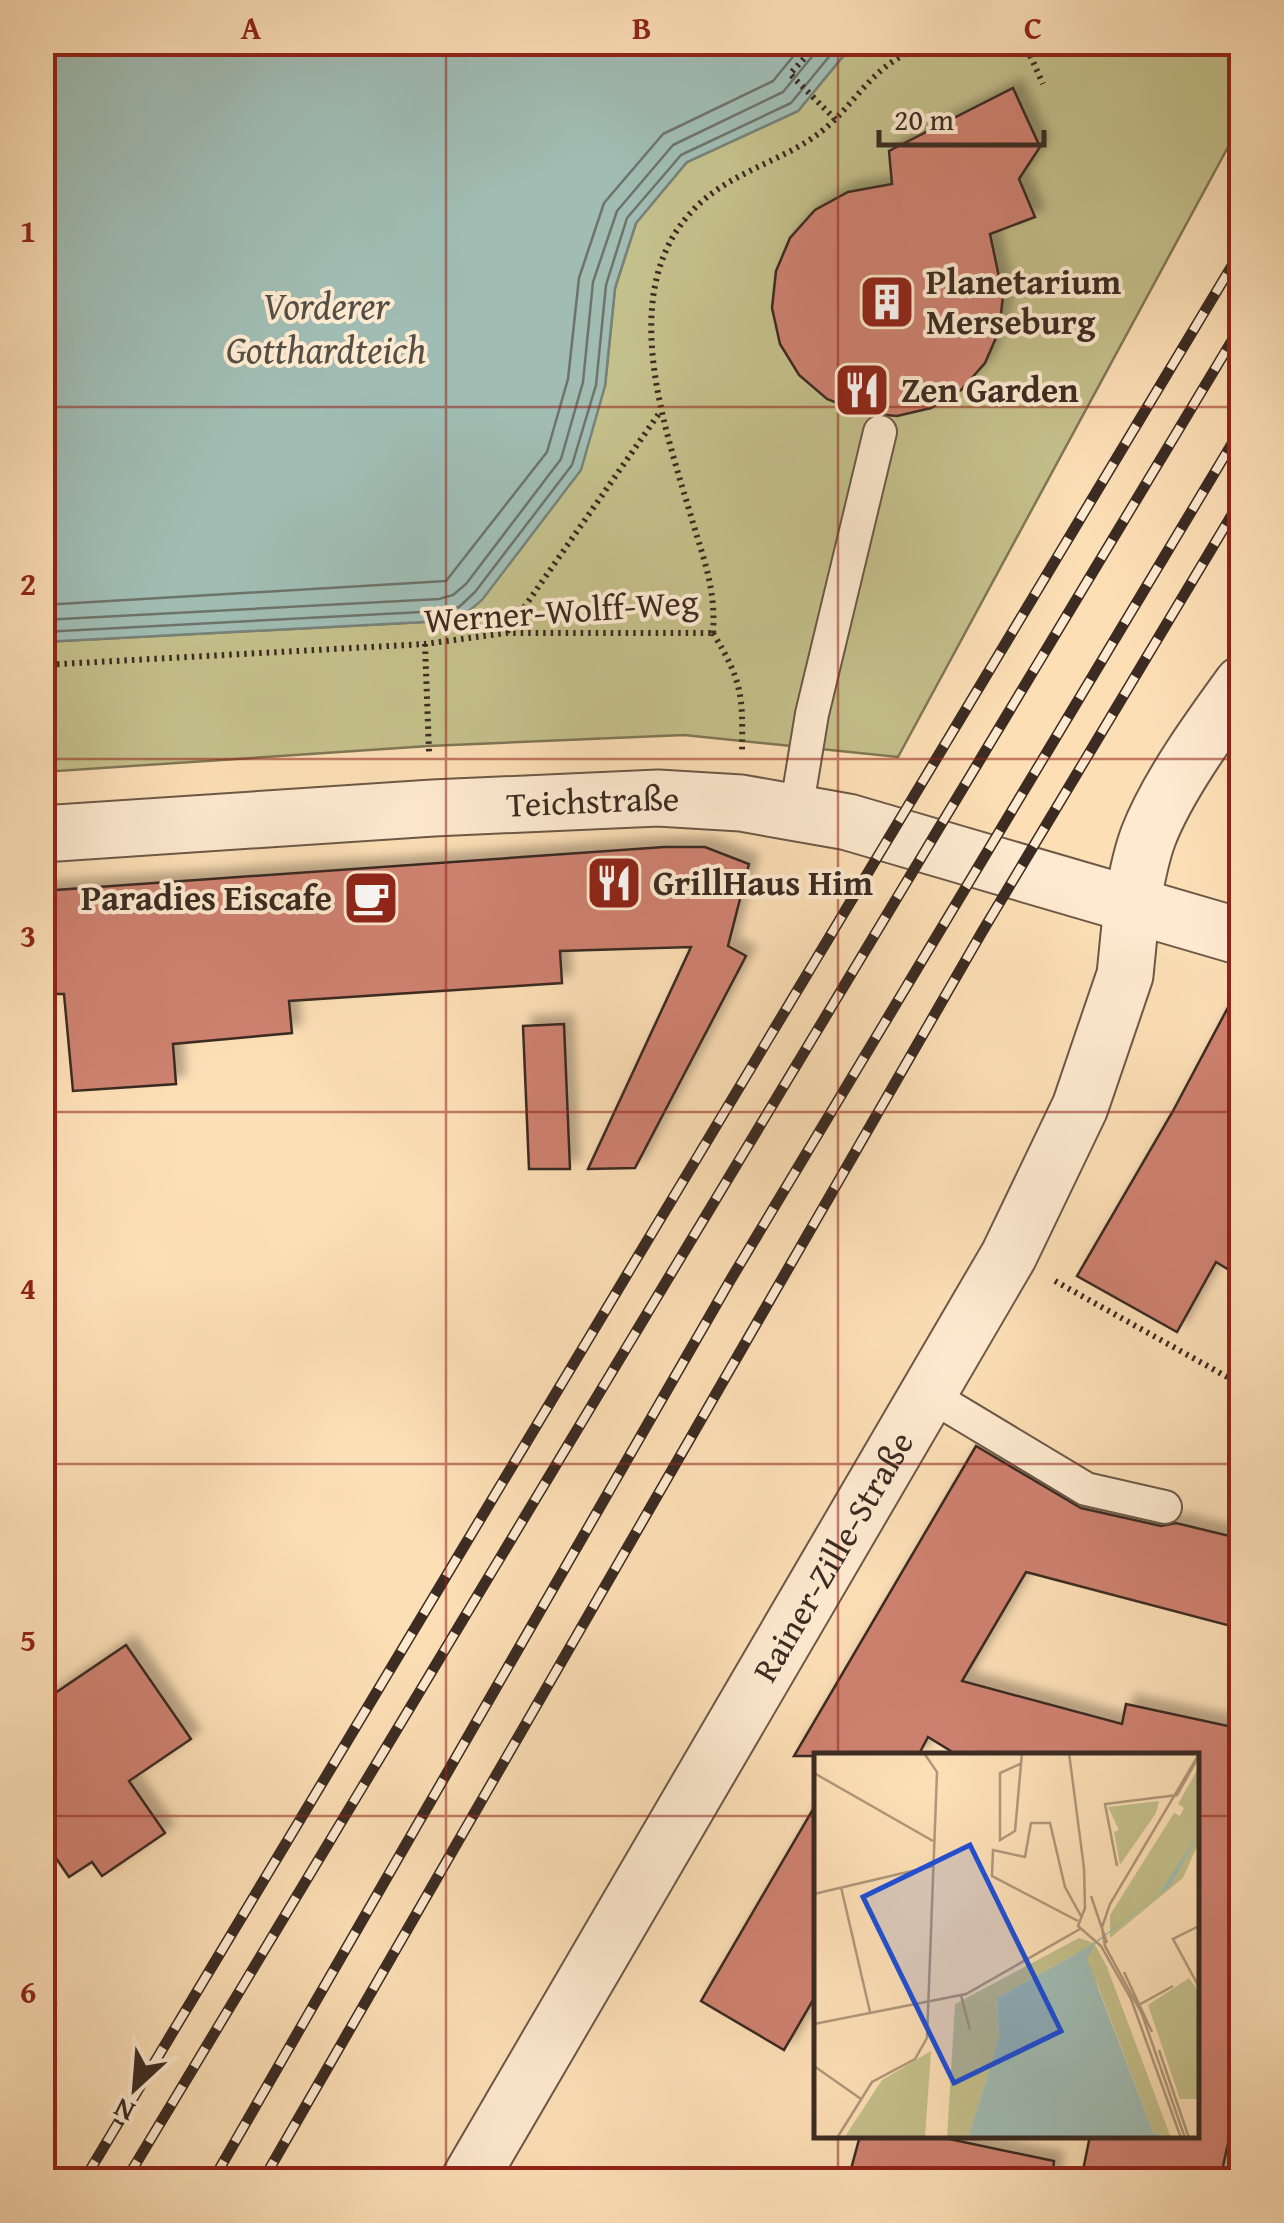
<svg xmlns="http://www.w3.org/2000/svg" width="1284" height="2223" font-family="'Gentium Book Plus',serif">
	<defs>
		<filter id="shadow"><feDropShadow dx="9" dy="-9" stdDeviation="5" flood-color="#0004"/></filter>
	</defs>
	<rect width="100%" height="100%" fill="#fddfb6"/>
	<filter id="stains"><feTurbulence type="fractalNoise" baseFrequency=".002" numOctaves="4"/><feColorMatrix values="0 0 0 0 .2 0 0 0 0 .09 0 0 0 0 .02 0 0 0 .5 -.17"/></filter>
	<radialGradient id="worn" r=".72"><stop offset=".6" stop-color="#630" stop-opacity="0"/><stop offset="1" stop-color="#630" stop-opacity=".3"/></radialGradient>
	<!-- green -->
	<path fill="#c4c08b" stroke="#807656" stroke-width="2.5" d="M854,43H1241V123L898,757L684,735L429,746L43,772V642L443,621L605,386L615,288L636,223L687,162L798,111Z"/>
	<!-- water -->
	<path fill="#a0bcb3" stroke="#788279" stroke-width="2.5" d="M43,42H854V43L798,111L687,162L636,223L615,288L605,386L581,470L482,600L463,616L443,621L43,642Z"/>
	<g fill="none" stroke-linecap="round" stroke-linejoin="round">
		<!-- shore -->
		<path stroke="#6e746a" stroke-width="2.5" d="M42,605L446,581L547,452L568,379L579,278L604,203L663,134L773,81L805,42
			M42,620L439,599L453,595L466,584L561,459L583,382L593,282L617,211L673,145L783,92L824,42
			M42,632L441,611L459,607L475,592L572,465L596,385L606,285L627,218L681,155L791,103L841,42"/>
	</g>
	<!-- building -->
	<path fill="#ce816f" stroke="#3b2b22" stroke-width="2.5" filter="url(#shadow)" d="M1013,88L1040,147L1019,179L1035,217L990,234L1003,296L999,331L985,363L961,390L931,408L897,416L862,413L827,399L799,375L780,344L772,308L776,271L790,238L815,210L848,192L892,184L889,151Z
		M664,847H705L749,864L728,946L746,956L635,1168L588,1169L691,947L560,951L562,983L289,1001L292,1033L173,1044L176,1084L73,1091L64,994H42V891Z
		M1242,981V1278L1216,1262L1177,1332L1077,1276L1173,1111Z
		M564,1024L570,1169H529L523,1026Z
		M976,1446L1081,1508L1161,1526L1176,1523L1242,1539V1629L1026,1572L962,1681L1122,1724L1126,1704L1242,1729V2079L1220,2180H1081L1090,2136H1196V1756H959L928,1737L918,1756H794Z
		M126,1645L191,1739L129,1781L165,1833L102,1876L92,1862L69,1877L42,1838V1702Z
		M816,1804V1995L784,2050L701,2001Z
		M860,2136H935L1054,2161L1052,2180H848Z"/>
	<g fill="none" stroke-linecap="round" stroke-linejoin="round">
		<!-- service casing -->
		<g stroke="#6c5847" stroke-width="36">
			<path id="service" d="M796,811L812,714L880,432
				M928,1394L1086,1489L1165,1507"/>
		</g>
		<!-- minor casing -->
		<g stroke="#6c5847" stroke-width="59">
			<g id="minor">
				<path id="s1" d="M469,2180L1009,1255L1080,1107L1125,975L1132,905"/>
			</g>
		</g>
		<!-- tertiary casing -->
		<g stroke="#6c5847" stroke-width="59">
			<g id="tertiary">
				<path id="s2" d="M42,834L433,808L658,798L741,803L848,822L1242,937"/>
				<path d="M1132,905C1136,882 1140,859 1148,837C1167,787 1210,728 1242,684"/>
			</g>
		</g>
		<!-- path -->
		<path stroke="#3b2b22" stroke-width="6" stroke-dasharray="2.5 5" stroke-linecap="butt" d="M819,42L790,74L837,121
			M1024,42L1043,84
			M507,632L660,412
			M713,633C742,681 743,695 742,750
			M713,633C716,591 705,563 693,523C665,427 613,288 697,206C729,175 771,164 808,141C844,118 854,93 884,68C897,57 914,49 930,42
			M425,644L429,752
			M42,665L425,644L506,633H713
			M1055,1281L1229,1378
			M42,1996L57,2008"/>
		<!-- service -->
		<use href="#service" stroke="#feead0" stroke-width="32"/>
		<!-- minor -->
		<use href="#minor" stroke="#feead0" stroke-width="55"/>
		<!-- tertiary -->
		<use href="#tertiary" stroke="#feead0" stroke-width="55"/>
		<!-- rail casing -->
		<g stroke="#3b2b22" stroke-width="11">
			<path id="rail" d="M84,2180L1242,249
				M126,2180L1242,324
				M213,2180L731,1279L1242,427
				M263,2180L982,932L1242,498"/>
		</g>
		<!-- rail -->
		<use href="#rail" stroke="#feead0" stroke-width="8" stroke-dasharray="22" stroke-linecap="butt"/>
	</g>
	<!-- grid -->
	<path fill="none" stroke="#8f2418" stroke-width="2.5" stroke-opacity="0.55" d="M446,42V2180M838,42V1756M42,407H1242M42,759H1242M42,1112H1242M42,1464H1242M42,1816H816M1196,1816H1242M838,2136V2180"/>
	<!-- icons -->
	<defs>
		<g id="building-square" transform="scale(2.875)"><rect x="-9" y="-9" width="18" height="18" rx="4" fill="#8f2418" stroke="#feead0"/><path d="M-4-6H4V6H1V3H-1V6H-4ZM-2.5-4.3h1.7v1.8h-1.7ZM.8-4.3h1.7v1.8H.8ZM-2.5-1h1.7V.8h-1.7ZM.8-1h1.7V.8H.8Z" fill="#fff"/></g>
		<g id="restaurant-square" transform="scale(2.875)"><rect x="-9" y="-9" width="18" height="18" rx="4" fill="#8f2418" stroke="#feead0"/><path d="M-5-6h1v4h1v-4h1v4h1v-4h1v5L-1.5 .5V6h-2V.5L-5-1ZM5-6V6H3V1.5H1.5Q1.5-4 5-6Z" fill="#fff"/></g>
		<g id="cafe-square" transform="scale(2.875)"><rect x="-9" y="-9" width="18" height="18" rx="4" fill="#8f2418" stroke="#feead0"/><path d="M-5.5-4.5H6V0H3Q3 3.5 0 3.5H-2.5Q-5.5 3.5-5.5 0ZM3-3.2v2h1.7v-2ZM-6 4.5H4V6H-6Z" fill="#fff"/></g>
	</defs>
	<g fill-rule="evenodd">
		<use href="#building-square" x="887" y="302"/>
		<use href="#restaurant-square" x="862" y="390"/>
		<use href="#restaurant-square" x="614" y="883"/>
		<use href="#cafe-square" x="371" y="898"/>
	</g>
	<g text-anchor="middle" stroke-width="8" stroke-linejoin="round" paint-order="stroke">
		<!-- poi labels -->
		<g font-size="35" font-weight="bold" fill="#3b2b22" stroke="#feead0" text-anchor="start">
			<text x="926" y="294">Planetarium<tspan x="926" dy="40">Merseburg</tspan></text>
			<text x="901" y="402">Zen Garden</text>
			<text x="653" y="895">GrillHaus Him</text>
			<text x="332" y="910" text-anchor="end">Paradies Eiscafe</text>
		</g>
		<!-- street labels -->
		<g font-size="35" fill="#3b2b22" stroke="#feead0">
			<text transform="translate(561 611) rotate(-4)" y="12">Werner-Wolff-Weg</text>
			<text dy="12" stroke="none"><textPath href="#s2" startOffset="552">Teichstraße</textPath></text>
			<text dy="12" stroke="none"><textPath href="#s1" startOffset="722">Rainer-Zille-Straße</textPath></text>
		</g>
		<!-- water labels -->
		<g font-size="38" font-style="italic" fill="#544f46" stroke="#feead0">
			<text x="326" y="319">Vorderer<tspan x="326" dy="44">Gotthardteich</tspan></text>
		</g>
	</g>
	<!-- overview -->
	<g transform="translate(814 1753)">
		<rect width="385" height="385" fill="#fddfb6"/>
		<path d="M385,14V89L369,125L296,185V162L360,60L366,63L370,55L364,51ZM345,48L342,60L306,112L300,79L305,77L294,54ZM265,185L280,190L293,214L357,385L339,379L284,233L263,200L183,245L185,285L154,385H133L141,251ZM375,225L385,239V346H366L334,252ZM117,298L111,385H30L68,327Z" fill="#c4c08b"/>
		<path d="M385,80L356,133L281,191L273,206L339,379L355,385H154L185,285L183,245L274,194L344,142Z" fill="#a0bcb3"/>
		<path fill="none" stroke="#af977b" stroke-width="2.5" d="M255,0L270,115L271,155L264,173L287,193L317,246L367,385M206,11L186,20V87L201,78L208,0M0,20L119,88M303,113L291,51L363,42L385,3M27,134L56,259M0,141L119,113M277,143L293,190M264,168L178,123L179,97L211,104L217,70H236L251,134L267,163M385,173L359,186L385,234M310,219L338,279M147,242L156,277M323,253L359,233M0,271L152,241L266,176M345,297L375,385M0,313L47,346M23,385L58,329L101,306L113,285L123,19L110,0M371,385L328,261L291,193L288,174L296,151L385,1"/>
		<path fill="#1d4ed8" fill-opacity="0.15" stroke="#1d4ed8" stroke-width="5" d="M156,92L247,278L140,330L49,144Z"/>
		<rect width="385" height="385" fill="none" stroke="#3b2b22" stroke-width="5"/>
	</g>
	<!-- margin -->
	<rect width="1284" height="2223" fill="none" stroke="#fddfb6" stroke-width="110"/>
	<!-- north arrow -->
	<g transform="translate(135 2088) rotate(206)" stroke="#feead0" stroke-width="8" paint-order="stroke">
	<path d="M0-8L18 38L0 25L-18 38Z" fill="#3b2b22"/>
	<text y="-15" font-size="28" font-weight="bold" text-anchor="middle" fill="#3b2b22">N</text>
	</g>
	<!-- scale -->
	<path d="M879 130v15h165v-15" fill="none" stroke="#3b2b22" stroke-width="5"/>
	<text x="894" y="130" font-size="30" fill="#3b2b22" stroke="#feead0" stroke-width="8" paint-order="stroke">20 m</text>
	<rect x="55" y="55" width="1174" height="2113" fill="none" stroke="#8f2418" stroke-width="4"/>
	<g font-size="32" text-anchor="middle" font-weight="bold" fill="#8f2418">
		<text x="251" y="39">A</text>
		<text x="642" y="39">B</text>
		<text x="1033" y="39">C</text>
		<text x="28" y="242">1</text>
		<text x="28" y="595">2</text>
		<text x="28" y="947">3</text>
		<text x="28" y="1299">4</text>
		<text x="28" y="1651">5</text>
		<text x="28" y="2003">6</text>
	</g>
	<rect width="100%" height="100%" filter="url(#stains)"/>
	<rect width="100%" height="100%" fill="url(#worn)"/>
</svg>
